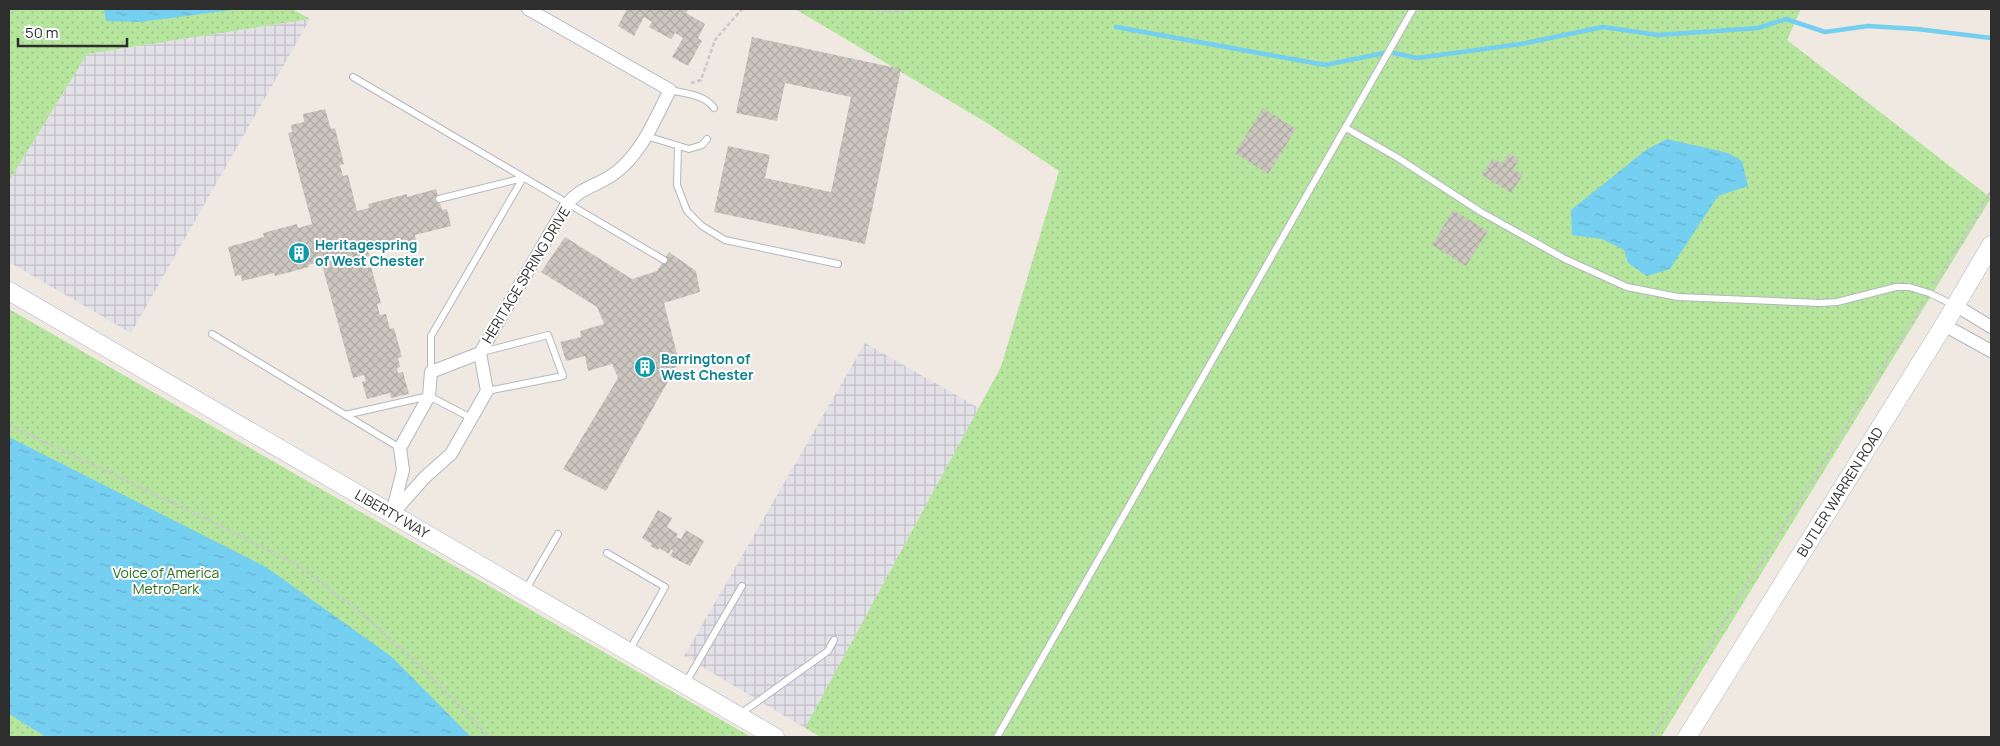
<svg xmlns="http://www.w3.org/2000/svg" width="2000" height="746" font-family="Manrope,sans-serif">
	<defs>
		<pattern id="industrial-grid" width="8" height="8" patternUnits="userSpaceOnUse" patternTransform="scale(1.25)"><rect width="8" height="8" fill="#e3e1e8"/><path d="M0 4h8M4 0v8" fill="none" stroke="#c3c1c7"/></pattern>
		<pattern id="grass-dots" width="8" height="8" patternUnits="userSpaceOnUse" patternTransform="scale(1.25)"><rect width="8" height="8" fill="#b6e59e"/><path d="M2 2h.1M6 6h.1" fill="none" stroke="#9dc588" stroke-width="1.8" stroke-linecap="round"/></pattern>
		<pattern id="water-ripples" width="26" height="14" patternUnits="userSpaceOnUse" patternTransform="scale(1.25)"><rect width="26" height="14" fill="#75cff0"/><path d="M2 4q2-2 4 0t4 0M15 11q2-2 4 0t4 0" fill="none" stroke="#66b2ce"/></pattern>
		<pattern id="building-cross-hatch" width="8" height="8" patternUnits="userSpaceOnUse" patternTransform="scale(1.25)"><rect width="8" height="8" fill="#cbc7bf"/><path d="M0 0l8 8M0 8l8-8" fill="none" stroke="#afaba4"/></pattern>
	</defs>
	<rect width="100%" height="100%" fill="#efe9e1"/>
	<!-- industrial -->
	<path fill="url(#industrial-grid)" d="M310,19L131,333L9,262V181L87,54Z
		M865,343L979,408L805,728L684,656Z"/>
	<!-- grass -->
	<path fill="url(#grass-dots)" d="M9,9H292L310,19L87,54L9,181Z
		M795,9H1801L1787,40L1991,198L1661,737H821L805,728L1001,367L1059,171L987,123Z
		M9,309L751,737H9Z"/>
	<!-- water -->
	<path fill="url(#water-ripples)" d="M104,9H239L140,22L106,21Z
		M1667,139L1728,153L1742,161L1748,186L1718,196L1670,269L1647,276L1628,263L1624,250L1602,239L1572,235L1571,210L1646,150Z
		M9,437L266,567L392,657L471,737H46L9,714Z"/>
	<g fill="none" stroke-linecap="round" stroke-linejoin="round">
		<!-- stream -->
		<path stroke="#75cff0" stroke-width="4.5" d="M1116,27L1325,65L1389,52L1417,58L1521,44L1603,27L1658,35L1758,28L1786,19L1825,32L1868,26L1917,29L1991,38"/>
	</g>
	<!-- building -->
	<path fill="url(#building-cross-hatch)" d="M627,9H687L688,10L686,13L705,24L698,38L702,41L688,66L672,57L683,38L675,33L671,39L649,27L652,22L644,17L634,36L618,26Z
		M752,37L901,69L865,244L714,212L728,146L770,155L765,178L831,192L851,97L785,83L777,121L736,113Z
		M1263,108L1296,129L1268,174L1235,153Z
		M325,109L331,129L335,128L344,164L340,165L343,176L348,175L357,211L369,208L368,204L407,194V197L436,189L442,210L447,209L451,226L415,235L416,240L380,249L379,246L367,249L370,256L365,258L367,268L371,267L381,303L377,304L380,315L386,314L390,329L394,328L402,357L398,358L400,367L397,368L398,373L403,372L409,394L391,398L390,393L367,399L362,382L366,381L364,375L353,378L322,265L317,267L315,263L308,265L309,267L275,276L274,273L242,281L241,275L235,276L228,247L264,237L263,233L297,224L298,228L312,224L288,133L292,132L291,125L304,122L303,114Z
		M1509,153L1519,160L1513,169L1523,175L1511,193L1482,175L1493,158L1502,164Z
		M1453,210L1488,231L1466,266L1432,245Z
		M565,237L632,279L657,271L669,252L696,271L700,292L664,303L679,362L606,491L563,469L618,378L612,364L588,371L585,356L566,361L560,342L581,337L580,331L604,324L597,307L541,272Z
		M658,510L672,518L667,527L678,534L676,537L681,539L686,530L704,541L690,566L670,556L673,551L671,549L669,554L659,548L658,550L650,546L652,544L642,538Z"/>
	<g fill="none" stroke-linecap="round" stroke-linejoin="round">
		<!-- lane casing -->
		<g stroke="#b4b7c1" stroke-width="8">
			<path id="lane" d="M353,77L664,260
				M670,90C686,94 704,94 714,108
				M1346,128L1398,158L1481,212L1565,259L1627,287L1678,297L1820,303L1837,302L1896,287H1909L1929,293L1954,305
				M646,136L689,149L702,145L707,139
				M678,146L677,185L687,211L702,226L725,240L838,264
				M439,199L523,178
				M212,334L400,448
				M482,352L548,335L563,376L487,391
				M431,372V336L523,178
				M345,415L429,396L471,418
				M607,553L665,587L629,651
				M526,589L558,534
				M685,684L742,586
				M740,714L828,651L834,640
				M997,737L1413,9"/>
		</g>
		<!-- street casing -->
		<g stroke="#b4b7c1" stroke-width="14">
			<path id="street" d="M1955,305L1991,327
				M1944,325L1991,351
				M394,512L425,477L451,454L487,391L480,353
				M392,514L403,470L400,448L429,396L431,372L480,353L567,204C582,186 598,186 615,173C642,153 655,119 670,90L528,9"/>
		</g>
		<!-- secondary casing -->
		<g stroke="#b4b7c1" stroke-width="19">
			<path id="secondary" d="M9,291L775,737
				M1687,737L1944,325L1991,245"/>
		</g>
		<!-- path -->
		<path stroke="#c9c9c9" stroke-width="2.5" stroke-dasharray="4 2.5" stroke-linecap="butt" d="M876,9C887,13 895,13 906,9
			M691,83L701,80L715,40L742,9
			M1934,285L1991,191
			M9,425L217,524L298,565L367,618L413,659L490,737
			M1652,737L1924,301"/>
		<!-- lane -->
		<use href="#lane" stroke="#fff" stroke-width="6"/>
		<!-- street -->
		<use href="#street" stroke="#fff" stroke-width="12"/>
		<!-- secondary -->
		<use href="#secondary" stroke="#fff" stroke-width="18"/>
	</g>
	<!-- icons -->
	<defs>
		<g id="building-disc" transform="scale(1.125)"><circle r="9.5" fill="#0f9aa8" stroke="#fff"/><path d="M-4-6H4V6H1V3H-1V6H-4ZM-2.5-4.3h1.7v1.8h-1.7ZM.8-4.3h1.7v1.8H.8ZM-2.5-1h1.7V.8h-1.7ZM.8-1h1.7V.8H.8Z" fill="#fff"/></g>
	</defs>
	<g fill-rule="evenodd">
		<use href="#building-disc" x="299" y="253"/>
		<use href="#building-disc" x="645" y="367"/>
	</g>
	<g text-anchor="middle" stroke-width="4" stroke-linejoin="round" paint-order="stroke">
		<!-- culture labels -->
		<g font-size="14" font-weight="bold" fill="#0d838f" stroke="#fff" text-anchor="start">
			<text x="315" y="250">Heritagespring<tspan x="315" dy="16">of West Chester</tspan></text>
			<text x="661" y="364">Barrington of<tspan x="661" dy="16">West Chester</tspan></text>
		</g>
		<!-- street labels -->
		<g font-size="14" fill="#2e2e2e" stroke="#fff">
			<text transform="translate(526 275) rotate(-59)" y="5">HERITAGE SPRING DRIVE</text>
			<text transform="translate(1840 492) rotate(-58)" y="5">BUTLER WARREN ROAD</text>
			<text transform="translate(392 514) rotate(30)" y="5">LIBERTY WAY</text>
		</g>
		<!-- park labels -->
		<g font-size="14" fill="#2c6e1b" stroke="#fff">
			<text x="166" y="578">Voice of America<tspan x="166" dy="16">MetroPark</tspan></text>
		</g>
	</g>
	<!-- border -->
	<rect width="2000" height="746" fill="none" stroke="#2e2e2e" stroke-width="20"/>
	<!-- scale -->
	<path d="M18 38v8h109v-8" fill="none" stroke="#2e2e2e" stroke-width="2.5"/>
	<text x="25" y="38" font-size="15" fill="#2e2e2e" stroke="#ffffff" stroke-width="4" paint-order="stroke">50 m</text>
</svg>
